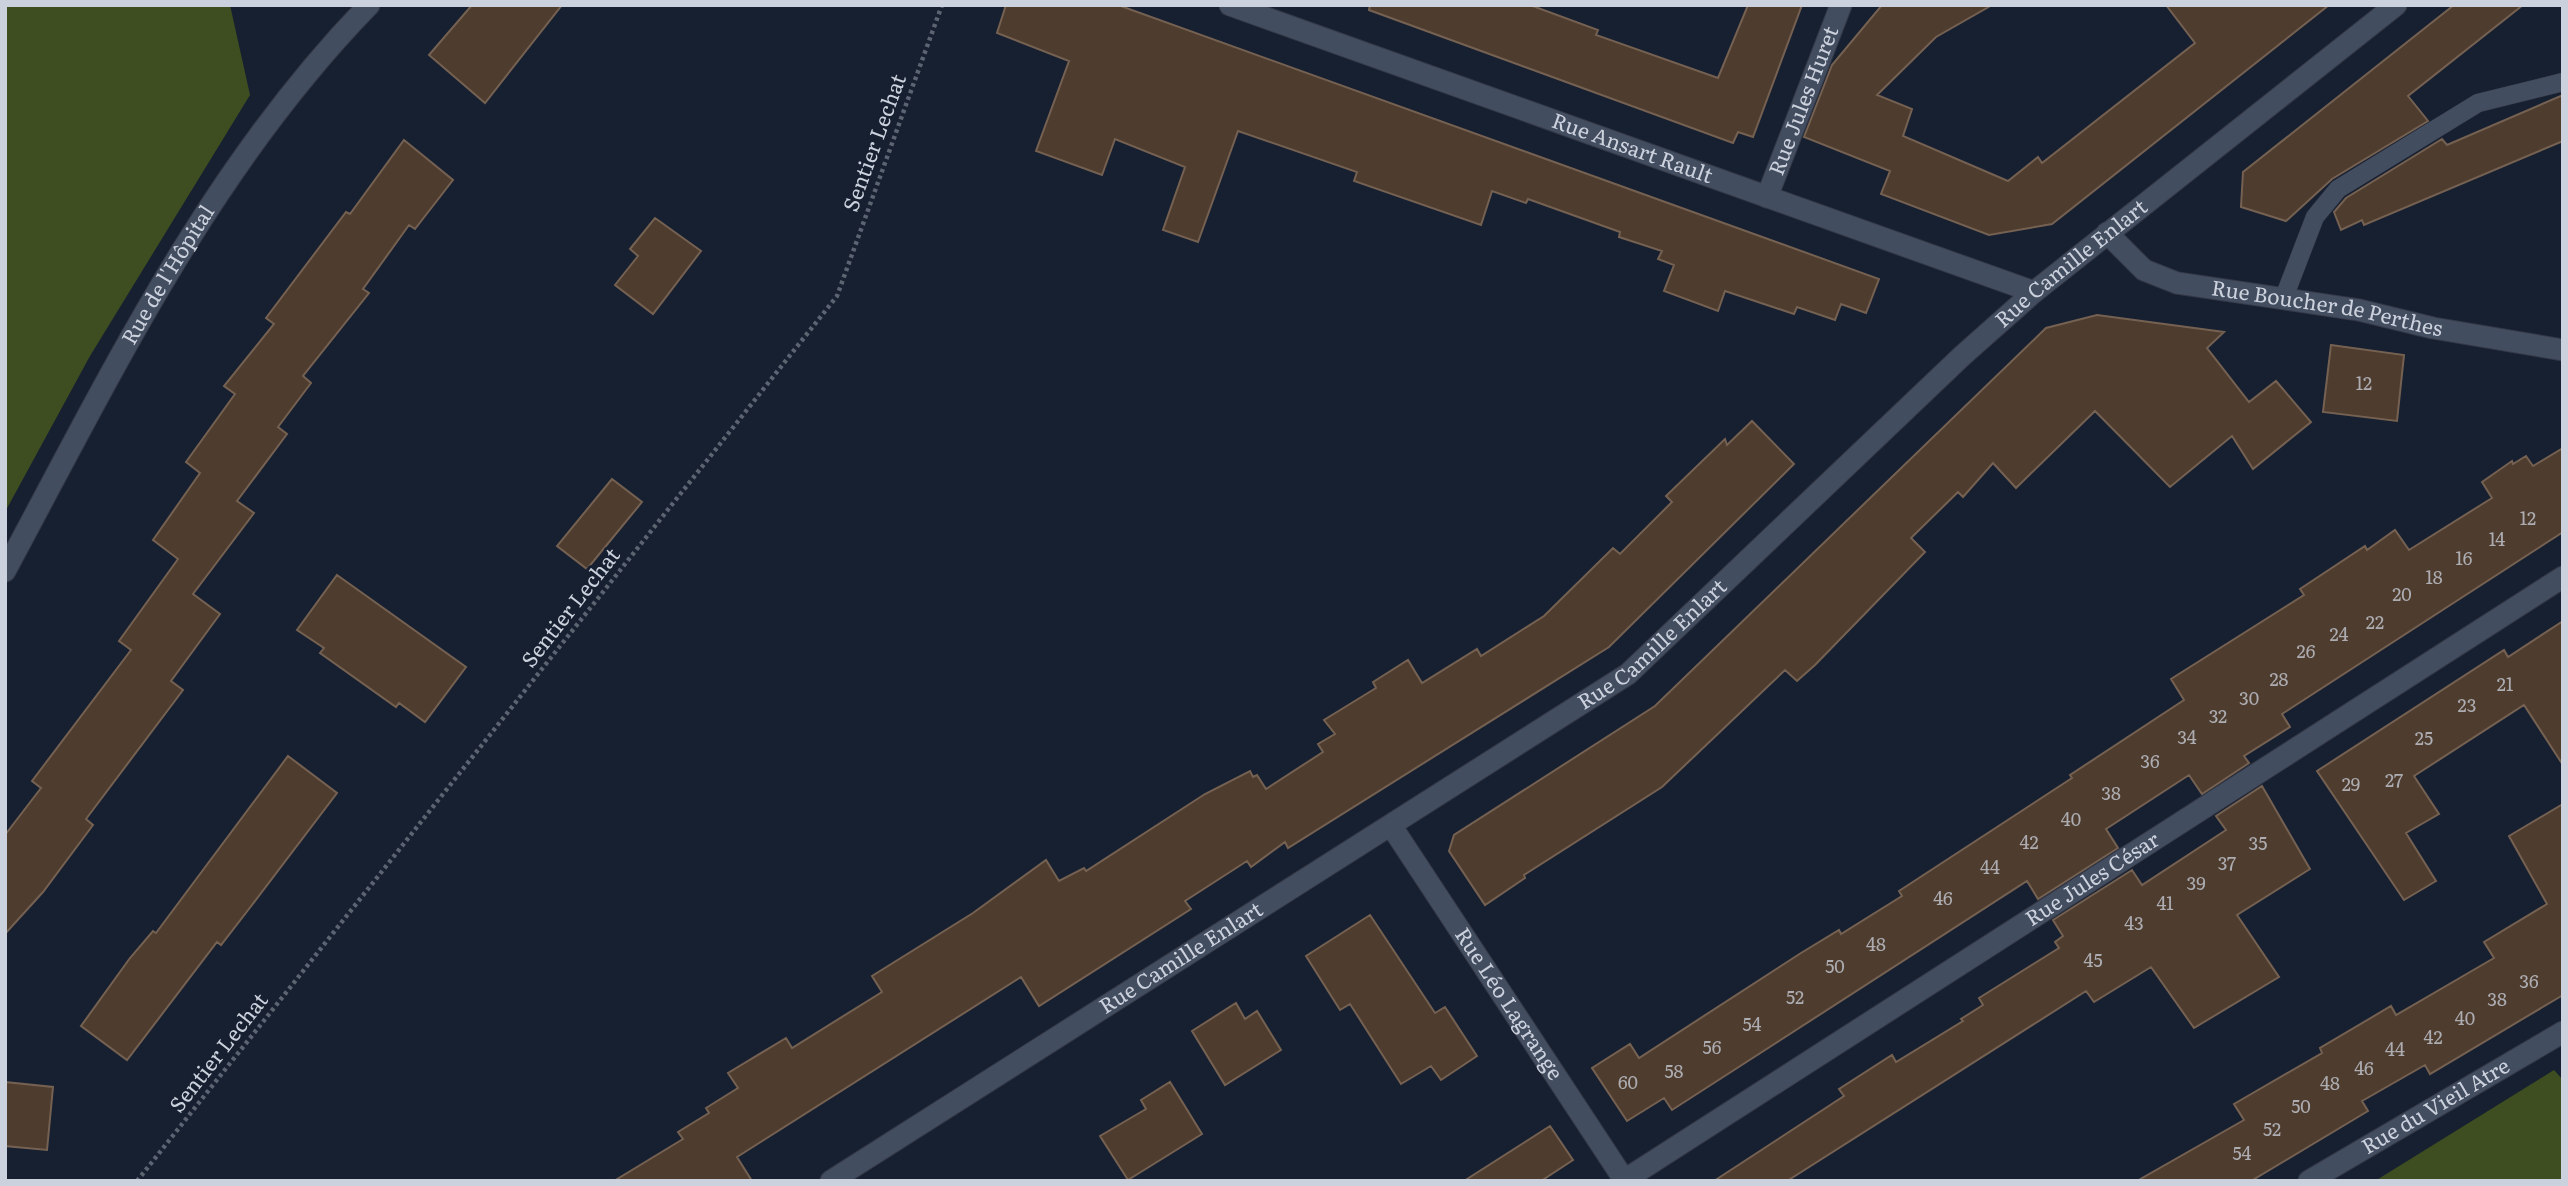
<svg xmlns="http://www.w3.org/2000/svg" width="2568" height="1186" font-family="Literata,serif">
	<rect width="100%" height="100%" fill="#172030"/>
	<!-- green -->
	<path fill="#3e4e20" d="M5,5H230L250,95L90,356L5,512Z
		M2554,1070L2563,1080V1181H2375Z"/>
	<!-- building -->
	<path fill="#4e3c2e" stroke="#756152" stroke-width="2" d="M472,5H562L485,103L429,55Z
		M1006,5H1118L1879,279L1866,313L1841,304L1835,320L1797,307L1794,314L1725,291L1718,311L1664,291L1674,265L1658,259L1662,251L1619,237L1620,232L1528,199L1526,203L1492,191L1481,225L1354,181L1357,172L1238,131L1198,242L1163,230L1185,167L1115,139L1102,175L1036,151L1069,61L997,33Z
		M1370,5H1530L1598,30L1596,35L1718,78L1748,5H1802L1753,137L1738,132L1733,143L1369,10Z
		M1882,5H1992L1936,37L1877,95L1912,109L1903,136L2008,181L2038,157L2042,163L2195,43L2166,5H2329L2052,224L1989,235L1881,194L1890,171L1804,137L1832,65Z
		M2454,5H2523L2408,96L2428,121L2332,179L2286,221L2241,207L2243,172Z
		M2563,95V141L2364,225L2362,220L2341,230L2334,212L2346,198L2442,139L2447,145Z
		M404,140L453,180L415,229L409,225L363,289L369,293L303,376L311,383L278,427L287,434L237,501L254,513L193,594L220,614L171,681L183,690L86,819L93,825L43,892L5,934V835L41,788L32,781L131,650L119,641L178,559L153,540L200,473L186,462L235,394L224,386L274,324L266,318L346,212L350,214Z
		M655,218L701,251L653,314L615,285L638,256L630,249Z
		M2097,315L2224,332L2207,348L2249,402L2276,381L2311,422L2253,469L2232,436L2170,487L2095,411L2016,488L1993,463L1963,497L1958,492L1911,538L1925,552L1815,665L1797,681L1785,670L1662,787L1524,875L1525,878L1485,905L1449,851L1454,835L1655,706L2046,328Z
		M2331,345L2404,355L2397,421L2323,412Z
		M1752,421L1794,464L1609,647L1288,848L1285,842L1251,867L1247,861L1185,901L1191,909L1039,1006L1021,977L737,1157L752,1181H614L683,1139L678,1132L709,1113L706,1108L738,1088L728,1073L786,1038L792,1048L882,992L872,976L973,913L1046,860L1059,881L1084,868L1086,871L1205,794L1250,771L1253,777L1257,775L1266,789L1323,752L1318,744L1335,734L1324,720L1376,688L1373,682L1408,660L1422,683L1477,649L1481,656L1544,616L1613,548L1620,554L1672,502L1666,496L1725,439L1727,445Z
		M2563,448V532L2282,714L2290,727L2244,756L2249,763L2202,794L2189,775L2106,829L2118,848L2038,899L2027,881L1672,1110L1664,1098L1627,1121L1592,1068L1630,1044L1639,1058L1801,953L1839,930L1841,934L1902,896L1899,891L2072,778L2070,775L2184,700L2171,679L2304,595L2300,589L2365,546L2367,550L2395,530L2409,550L2492,498L2482,482L2512,461L2513,464L2526,456L2533,466Z
		M612,479L642,502L587,569L557,546Z
		M337,575L466,667L425,722L399,703L396,707L320,653L324,648L297,630Z
		M2563,621V765L2524,705L2414,776L2439,814L2406,833L2436,881L2404,900L2317,771L2504,650L2508,657Z
		M288,756L337,793L252,905L221,945L217,942L127,1060L81,1026L130,958L153,931L156,933Z
		M2262,786L2310,869L2237,915L2279,977L2194,1028L2151,967L2094,1002L2086,991L1787,1181H1714L1844,1096L1839,1089L1892,1055L1896,1062L1963,1021L1961,1019L1983,1005L1979,998L2059,948L2055,942L2063,936L2053,920L2132,870L2142,885L2226,830L2216,816Z
		M2563,804V995L2430,1074L2425,1065L2362,1101L2368,1111L2251,1181H2137L2244,1120L2234,1104L2322,1053L2320,1048L2391,1006L2396,1015L2494,958L2484,942L2547,904L2509,836Z
		M1370,915L1435,1013L1445,1007L1477,1056L1441,1080L1431,1066L1401,1084L1350,1004L1340,1010L1306,956Z
		M1236,1003L1245,1019L1257,1011L1281,1050L1225,1085L1192,1031Z
		M5,1082L53,1087L47,1150L5,1146Z
		M1170,1082L1202,1134L1128,1180L1100,1136L1146,1109L1141,1100Z
		M1550,1126L1573,1160L1541,1181H1464Z"/>
	<g fill="none" stroke-linecap="round" stroke-linejoin="round">
		<!-- service casing -->
		<g stroke="#343947" stroke-width="19">
			<path id="service" d="M2283,300L2315,217L2338,189L2478,103L2563,82"/>
		</g>
		<!-- minor casing -->
		<g stroke="#343947" stroke-width="23">
			<g id="minor">
				<path id="s1" d="M1230,5L2034,292"/>
				<path id="s2" d="M1767,197L1841,5"/>
				<path id="s3" d="M2107,233L2144,270L2177,283L2359,310L2433,328L2563,350"/>
				<path id="s4" d="M1392,827L1625,1181"/>
				<path id="s5" d="M831,1181L1628,674L1962,356L2034,292L2396,5"/>
				<path id="s6" d="M1623,1181L2563,577"/>
				<path id="s7" d="M2309,1181L2563,1032"/>
			</g>
		</g>
		<!-- tertiary casing -->
		<g stroke="#343947" stroke-width="23">
			<g id="tertiary">
				<path id="s8" d="M5,571C112,372 210,168 369,5"/>
			</g>
		</g>
		<!-- path -->
		<path stroke="#5c6472" stroke-width="4.5" stroke-dasharray="3.5 3.5" stroke-linecap="butt" d="M137,1181L837,296L942,5"/>
		<!-- service -->
		<use href="#service" stroke="#434d60" stroke-width="18"/>
		<!-- minor -->
		<use href="#minor" stroke="#434d60" stroke-width="21"/>
		<!-- tertiary -->
		<use href="#tertiary" stroke="#434d60" stroke-width="21"/>
	</g>
	<g text-anchor="middle" stroke-width="6" stroke-linejoin="round" paint-order="stroke">
		<!-- number labels -->
		<g font-size="18" fill="#acacb1">
			<text x="2364" y="390">12</text>
			<text x="2528" y="525">12</text>
			<text x="2497" y="546">14</text>
			<text x="2464" y="565">16</text>
			<text x="2434" y="584">18</text>
			<text x="2402" y="601">20</text>
			<text x="2375" y="629">22</text>
			<text x="2339" y="641">24</text>
			<text x="2306" y="658">26</text>
			<text x="2279" y="686">28</text>
			<text x="2505" y="691">21</text>
			<text x="2249" y="705">30</text>
			<text x="2467" y="712">23</text>
			<text x="2218" y="723">32</text>
			<text x="2187" y="744">34</text>
			<text x="2424" y="745">25</text>
			<text x="2150" y="768">36</text>
			<text x="2394" y="787">27</text>
			<text x="2351" y="791">29</text>
			<text x="2111" y="800">38</text>
			<text x="2071" y="826">40</text>
			<text x="2029" y="849">42</text>
			<text x="2258" y="850">35</text>
			<text x="2227" y="870">37</text>
			<text x="1990" y="874">44</text>
			<text x="2196" y="890">39</text>
			<text x="1943" y="905">46</text>
			<text x="2165" y="910">41</text>
			<text x="2134" y="930">43</text>
			<text x="1876" y="951">48</text>
			<text x="2093" y="967">45</text>
			<text x="1835" y="973">50</text>
			<text x="2529" y="988">36</text>
			<text x="1795" y="1004">52</text>
			<text x="2497" y="1006">38</text>
			<text x="2465" y="1025">40</text>
			<text x="1752" y="1031">54</text>
			<text x="2433" y="1044">42</text>
			<text x="1712" y="1054">56</text>
			<text x="2395" y="1056">44</text>
			<text x="2364" y="1075">46</text>
			<text x="1674" y="1078">58</text>
			<text x="1628" y="1089">60</text>
			<text x="2330" y="1090">48</text>
			<text x="2301" y="1113">50</text>
			<text x="2272" y="1136">52</text>
			<text x="2242" y="1160">54</text>
		</g>
		<!-- street labels -->
		<g font-size="21" fill="#ccd2dd" stroke="#172030">
			<text dy="7" stroke="none"><textPath href="#s2" startOffset="103">Rue Jules Huret</textPath></text>
			<text transform="translate(875 143) rotate(-70)" y="7">Sentier Lechat</text>
			<text dy="7" stroke="none"><textPath href="#s1" startOffset="427">Rue Ansart Rault</textPath></text>
			<text dy="7" stroke="none"><textPath href="#s5" startOffset="1549">Rue Camille Enlart</textPath></text>
			<text dy="7" stroke="none"><textPath href="#s8" startOffset="338">Rue de l'Hôpital</textPath></text>
			<text dy="7" stroke="none"><textPath href="#s3" startOffset="240">Rue Boucher de Perthes</textPath></text>
			<text transform="translate(571 608) rotate(-52)" y="7">Sentier Lechat</text>
			<text dy="7" stroke="none"><textPath href="#s5" startOffset="982">Rue Camille Enlart</textPath></text>
			<text dy="7" stroke="none"><textPath href="#s6" startOffset="558">Rue Jules César</textPath></text>
			<text dy="7" stroke="none"><textPath href="#s5" startOffset="415">Rue Camille Enlart</textPath></text>
			<text dy="7" stroke="none"><textPath href="#s4" startOffset="212">Rue Léo Lagrange</textPath></text>
			<text transform="translate(219 1053) rotate(-52)" y="7">Sentier Lechat</text>
			<text dy="7" stroke="none"><textPath href="#s7" startOffset="147">Rue du Vieil Atre</textPath></text>
		</g>
	</g>
	<!-- border -->
	<rect width="2568" height="1186" fill="none" stroke="#ccd2dd" stroke-width="14"/>
</svg>
